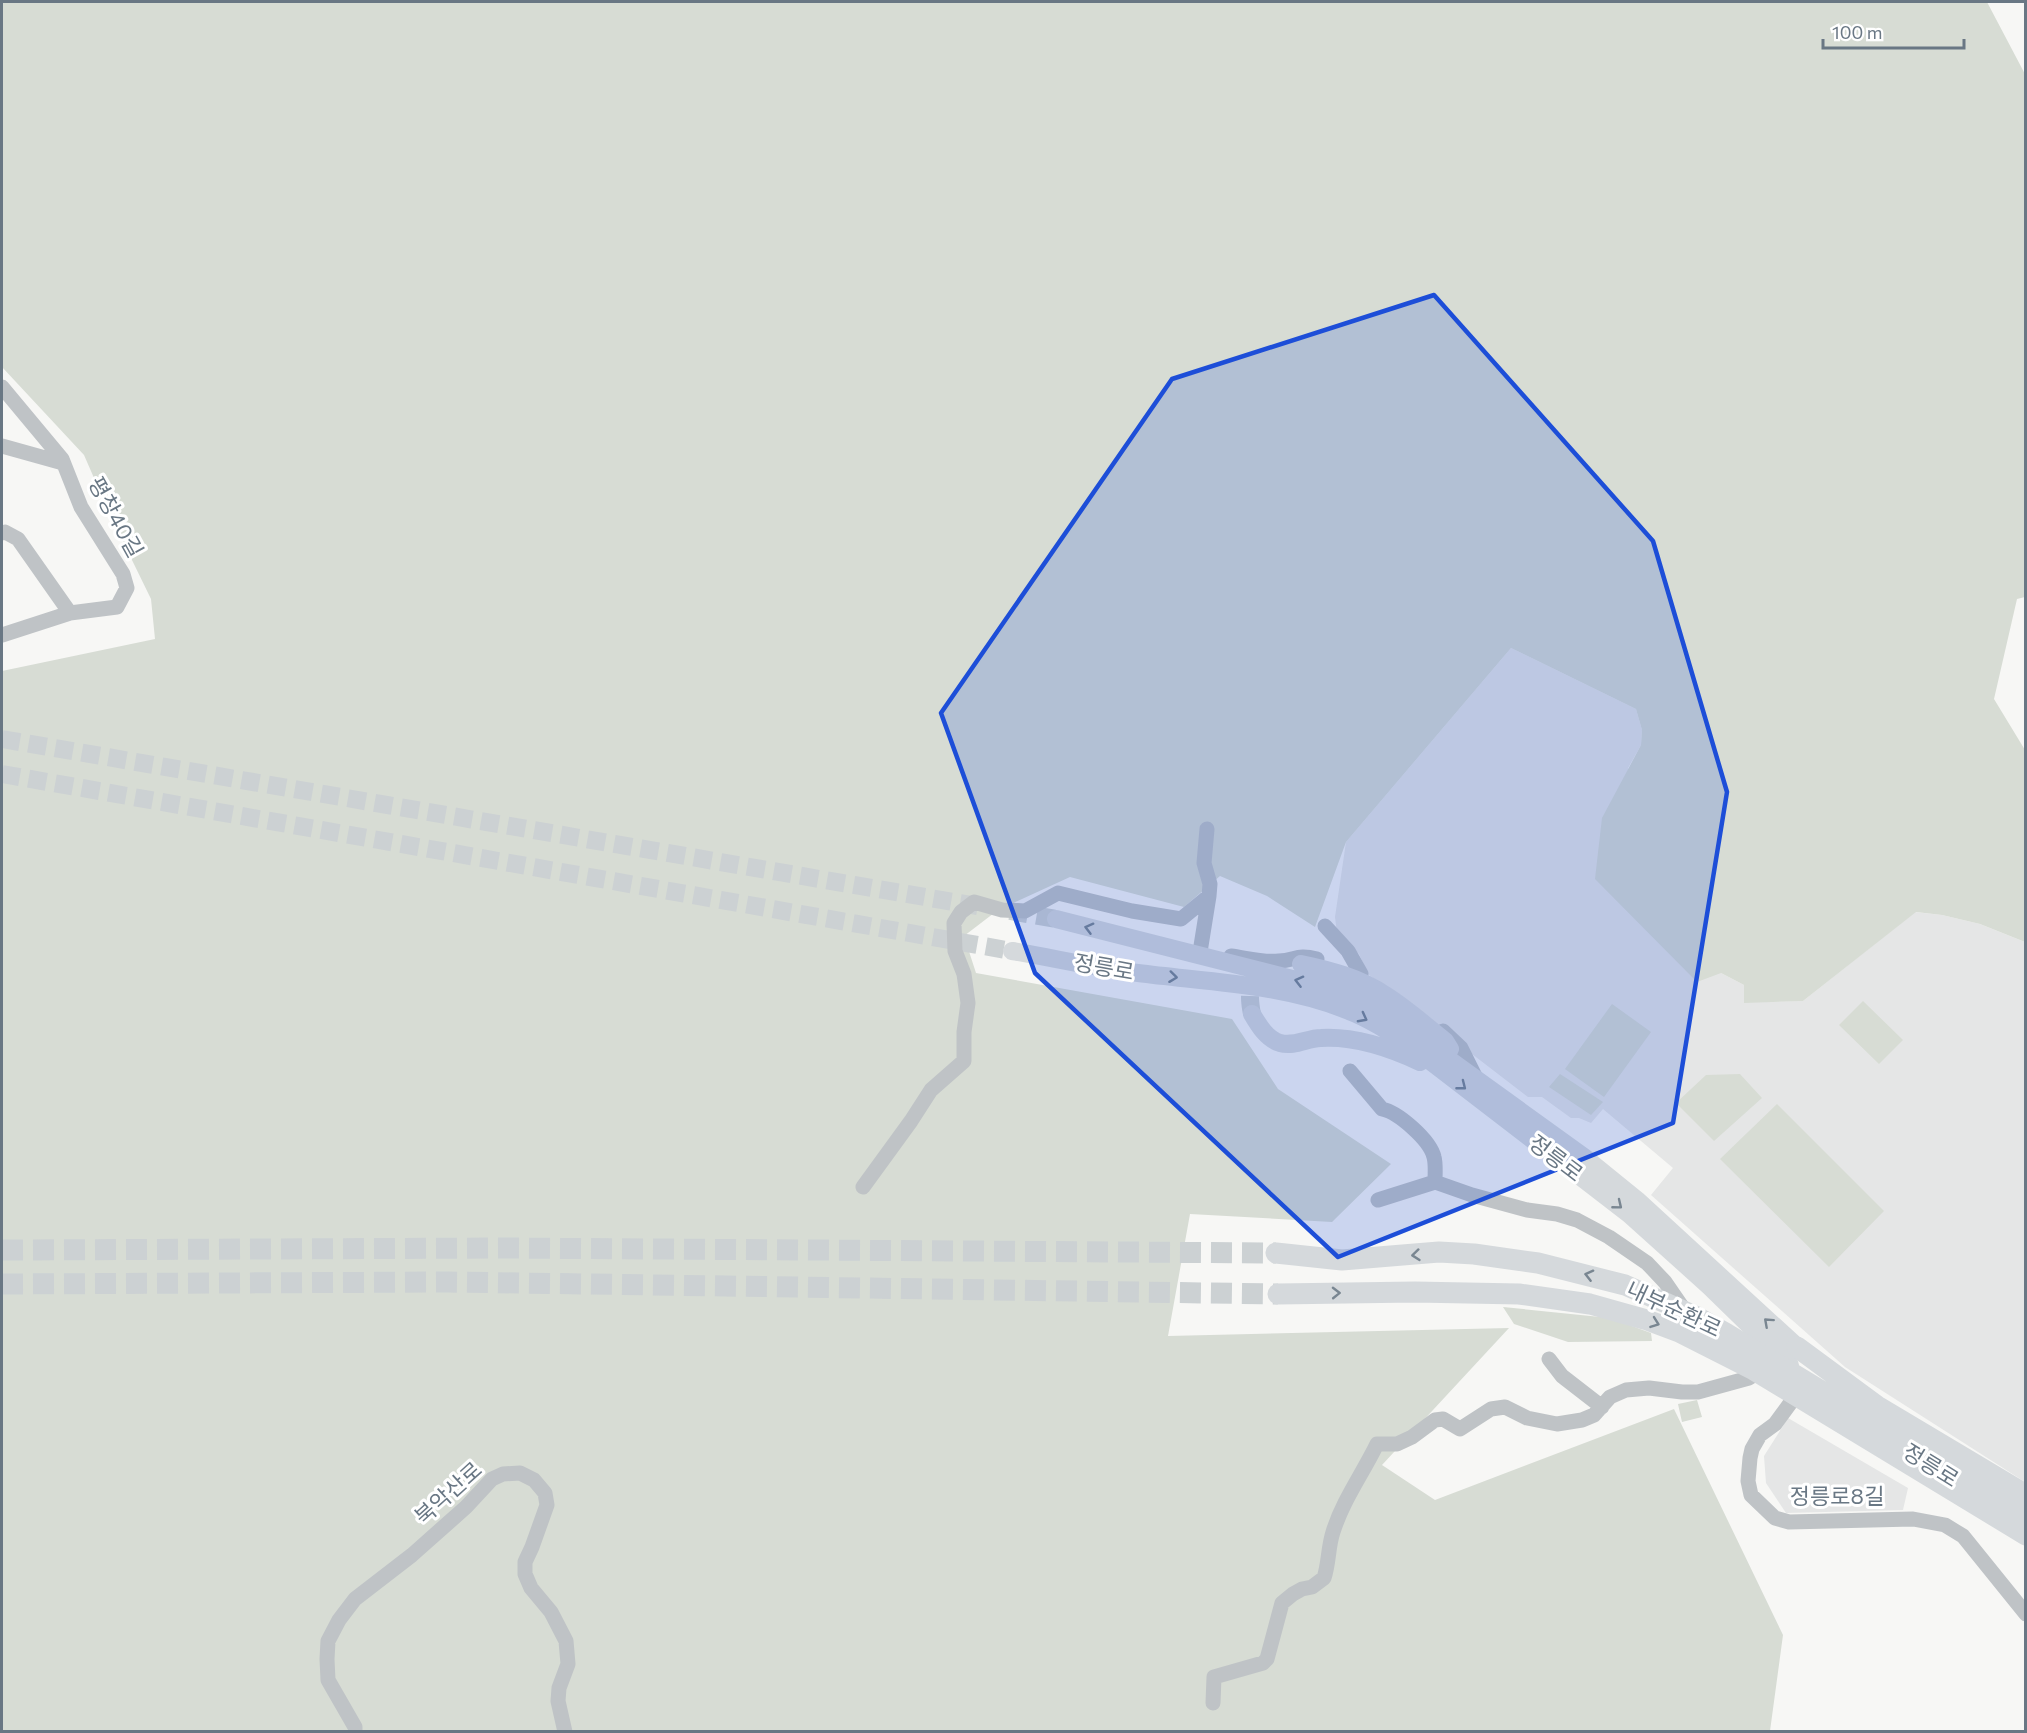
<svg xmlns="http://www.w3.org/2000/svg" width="2027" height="1733" font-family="Commissioner,'Noto Sans KR',sans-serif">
	<rect width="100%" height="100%" fill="#f7f7f5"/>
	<!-- built -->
	<path fill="#e5e6e6" d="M1511,648L1636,709L1642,730L1641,745L1628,768L1721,973L1744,985V1002L1803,1001L1915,912L1942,915L1980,924L2025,942V1482L1845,1367L1651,1195L1673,1168L1603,1109L1591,1123L1579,1118H1571L1542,1097H1528L1368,974L1359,954L1337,933L1335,917L1346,842Z
		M1788,1418L1908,1488L1903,1510L1786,1513L1766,1483L1764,1456Z"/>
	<!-- green -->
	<path fill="#d7dcd4" d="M2,2H1987L2026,76L2025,597L2017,599L1994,699L2025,750V942L1980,924L1942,915L1916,912L1803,1001L1744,1003V985L1721,973L1697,982L1595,879L1602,818L1641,745L1642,730L1636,709L1511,648L1346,842L1315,927L1267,896L1220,876L1184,907L1070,877L998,910L964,936L976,973L1232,1019L1278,1089L1391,1164L1332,1222L1190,1214L1168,1336L1509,1328L1382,1465L1435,1500L1674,1409L1783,1635L1770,1731H2V671L155,639L151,599L111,517L84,455L2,367Z
		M1863,1001L1903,1040L1879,1064L1839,1025Z
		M1612,1004L1651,1032L1604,1097L1565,1069Z
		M1560,1074L1603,1102L1591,1115L1549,1087Z
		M1740,1074L1762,1098L1714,1141L1676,1103L1706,1075Z
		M1777,1104L1884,1211L1829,1267L1720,1159Z
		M1503,1307L1610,1318L1651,1333L1652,1341L1568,1342L1514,1324Z
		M1697,1400L1702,1417L1682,1422L1678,1404Z"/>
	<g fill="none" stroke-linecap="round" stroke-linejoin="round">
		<!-- major-tunnel -->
		<path stroke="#ccd1d3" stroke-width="18" stroke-dasharray="18 9" stroke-linecap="butt" d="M2,739L983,907
			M2,774L1012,951
			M1010,911L1056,919
			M1252,1014C1249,999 1248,985 1259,973"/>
		<!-- highway-tunnel -->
		<path stroke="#ccd1d3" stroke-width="21" stroke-dasharray="21 10" stroke-linecap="butt" d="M2,1250L500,1248L1276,1253
			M2,1284L448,1282L1278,1294"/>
		<!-- minor -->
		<path stroke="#bfc3c6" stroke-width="15" d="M2,387L62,459L81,507L123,574L127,588L117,607L70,613L2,635
			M2,446L63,463
			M2,533L5,532L18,539L70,613
			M1207,829L1204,863L1210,884L1209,896
			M1325,926L1348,951L1361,974
			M1231,956C1246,958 1263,963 1279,961C1296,960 1297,954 1317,959
			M1443,1031L1461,1048L1475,1076
			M1350,1071L1382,1109C1398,1112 1430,1140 1434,1157C1436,1164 1435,1174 1435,1182
			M863,1187L911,1121L931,1090L964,1061V1032L968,1003L964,974L955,951L954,923L961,912L974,902L1002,910L1025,911L1058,893L1132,911L1181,919L1209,896L1200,952
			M1378,1200L1435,1182L1472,1195L1527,1210L1557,1214L1577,1220L1609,1237L1647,1263L1665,1282L1685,1311
			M1549,1359L1562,1376L1602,1407
			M1802,1387L1775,1424L1760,1435L1752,1449L1750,1458L1748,1481L1751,1495L1775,1518L1789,1522L1913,1519L1945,1525L1963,1536L2026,1614
			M1213,1703L1214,1677L1263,1663L1267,1659L1282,1603L1293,1594L1302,1589L1312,1587L1324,1578C1329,1563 1328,1547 1333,1532C1343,1500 1363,1473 1377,1444H1397L1412,1437L1435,1420L1443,1419L1460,1429L1491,1409L1505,1407L1527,1418L1557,1424L1582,1420L1594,1415L1610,1397L1626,1390L1649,1388L1682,1392H1698L1749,1378L1765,1368
			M355,1732V1727L328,1680L327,1659L328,1641L339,1620L355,1599L412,1555L466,1507L492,1479L503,1474L520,1473L534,1480L545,1493L547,1505L532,1547L525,1562V1574L531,1588L551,1612L566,1641L568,1664L559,1688L558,1701L565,1732"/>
		<!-- major -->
		<path stroke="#d5d9dc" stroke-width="18" d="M1056,919L1320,986L1346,994L1373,1006L1394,1020L1584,1157L1637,1200L1806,1355
			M1012,951C1054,958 1096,968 1138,973C1207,982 1284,984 1349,1011C1373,1020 1395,1036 1416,1050L1629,1214L1709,1286L1790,1365
			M1301,964C1330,970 1360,978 1385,995C1406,1008 1426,1026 1445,1041L1450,1049
			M1252,1014C1259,1026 1267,1039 1280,1043C1295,1047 1307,1038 1321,1038C1354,1036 1390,1048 1420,1062"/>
		<!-- highway -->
		<path stroke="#d5d9dc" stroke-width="21" d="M1276,1253L1342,1260L1439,1252L1474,1254L1538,1263L1625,1285L1695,1316L1727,1334L2026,1515
			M1278,1294L1415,1292L1519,1294L1590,1304L1647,1320L1679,1332L1754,1370L2026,1535
			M1797,1347L1877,1406L2026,1495"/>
	</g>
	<!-- one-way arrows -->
	<defs><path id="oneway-chevron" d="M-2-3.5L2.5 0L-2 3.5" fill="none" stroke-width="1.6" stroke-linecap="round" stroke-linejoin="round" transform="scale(1.5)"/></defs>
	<g stroke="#798691">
		<use href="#oneway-chevron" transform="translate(1089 928) rotate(-165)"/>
		<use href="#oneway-chevron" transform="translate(1173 977) rotate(7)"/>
		<use href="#oneway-chevron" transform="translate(1299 981) rotate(-166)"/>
		<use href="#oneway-chevron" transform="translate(1363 1018) rotate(28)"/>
		<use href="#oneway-chevron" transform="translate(1462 1086) rotate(38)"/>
		<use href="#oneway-chevron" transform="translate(1618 1205) rotate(39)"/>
		<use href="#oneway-chevron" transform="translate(1416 1255) rotate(174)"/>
		<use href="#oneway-chevron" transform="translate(1589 1275) rotate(-166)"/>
		<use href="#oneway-chevron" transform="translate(1336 1293) rotate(-1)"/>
		<use href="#oneway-chevron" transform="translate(1768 1322) rotate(-138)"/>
		<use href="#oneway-chevron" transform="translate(1655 1323) rotate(20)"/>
	</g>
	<!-- marked area -->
	<path fill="#1d4ed8" fill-opacity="0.2" stroke="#1d4ed8" stroke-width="4.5" stroke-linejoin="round" d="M1434,295L1653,541L1727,792L1673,1123L1338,1257L1035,973L941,713L1172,379Z"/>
	<g text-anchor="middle" stroke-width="6" stroke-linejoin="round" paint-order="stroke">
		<!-- street labels -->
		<g font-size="22" fill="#697784" stroke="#fff">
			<text transform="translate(116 517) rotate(61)" y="8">평창40길</text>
			<text transform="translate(1104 967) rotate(10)" y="8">정릉로</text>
			<text transform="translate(1556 1158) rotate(37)" y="8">정릉로</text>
			<text transform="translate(1674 1309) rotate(25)" y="8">내부순환로</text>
			<text transform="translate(1931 1465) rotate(32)" y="8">정릉로</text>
			<text transform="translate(448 1493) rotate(-42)" y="8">북악산로</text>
			<text x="1837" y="1504">정릉로8길</text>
		</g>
	</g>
	<!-- border -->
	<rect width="2027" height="1733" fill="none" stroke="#697784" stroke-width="6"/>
	<!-- scale -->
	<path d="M1823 39v9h141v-9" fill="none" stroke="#697784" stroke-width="3"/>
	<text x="1832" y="39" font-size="18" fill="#697784" stroke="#ffffff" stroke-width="4.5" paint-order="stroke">100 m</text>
</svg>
